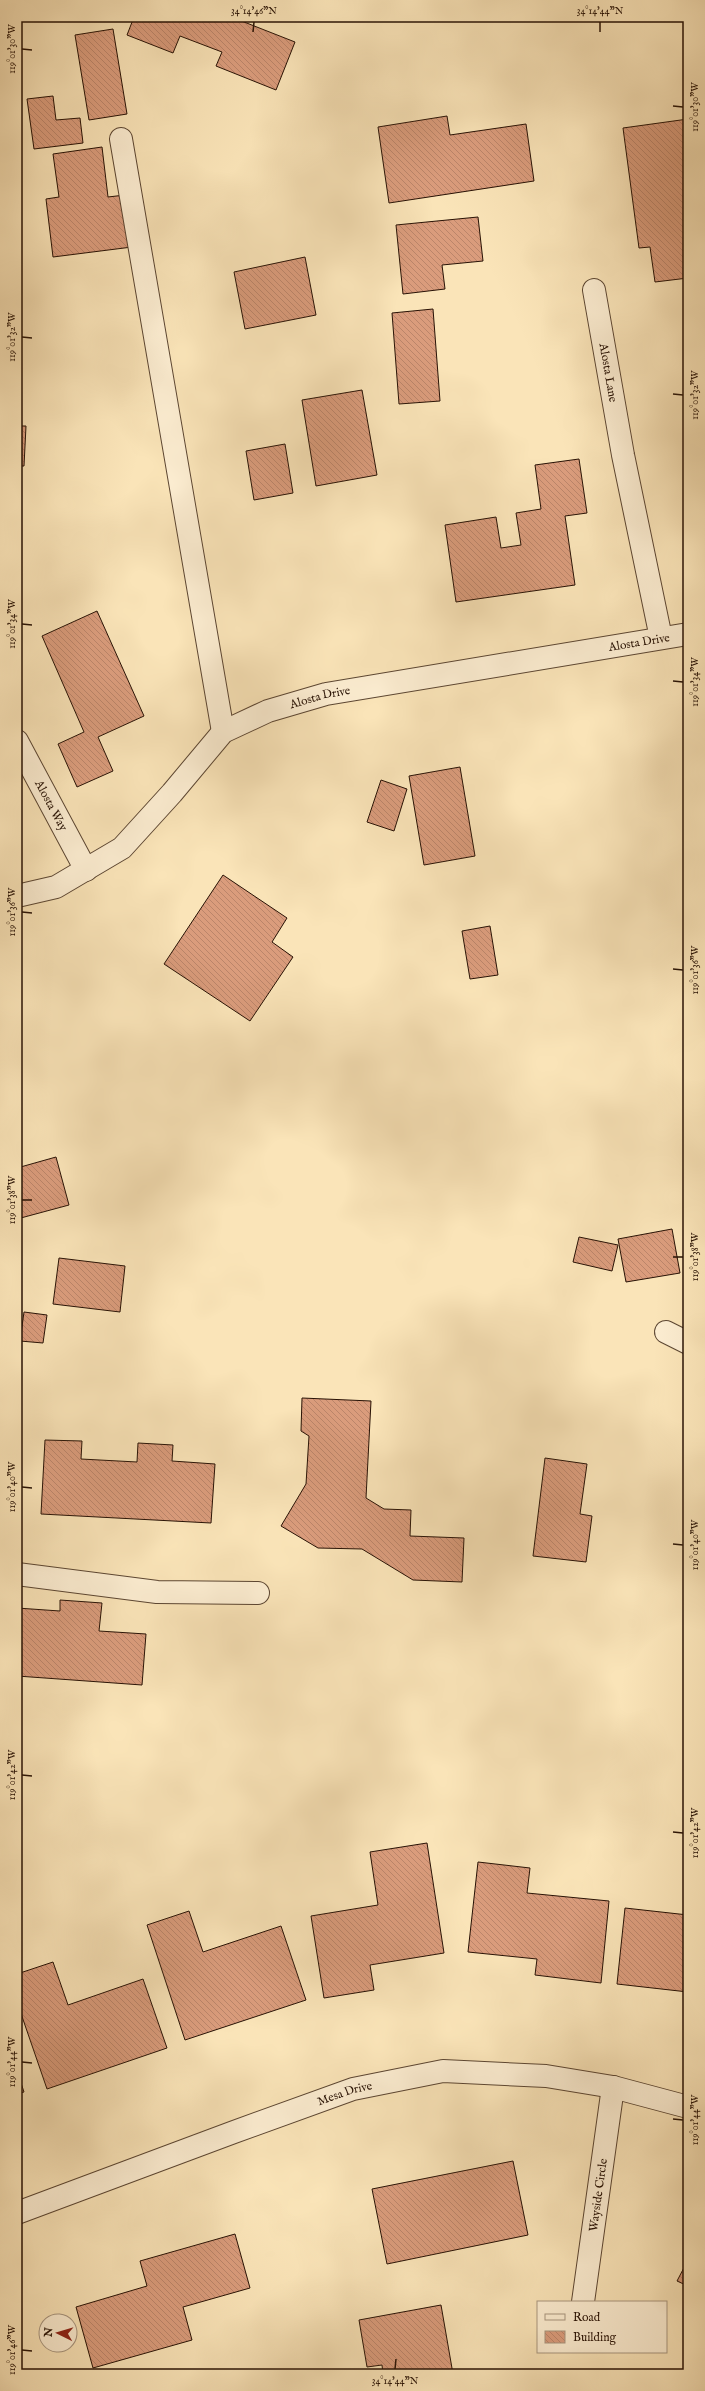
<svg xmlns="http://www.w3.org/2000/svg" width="705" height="2391" font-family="'IM FELL English',serif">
	<defs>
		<pattern id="building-back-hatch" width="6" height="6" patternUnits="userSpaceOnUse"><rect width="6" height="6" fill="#da9c7c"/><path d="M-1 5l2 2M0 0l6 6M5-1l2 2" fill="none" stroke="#bb856a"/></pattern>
	</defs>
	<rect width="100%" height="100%" fill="#fae4b8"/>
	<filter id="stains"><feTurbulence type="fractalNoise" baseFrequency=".005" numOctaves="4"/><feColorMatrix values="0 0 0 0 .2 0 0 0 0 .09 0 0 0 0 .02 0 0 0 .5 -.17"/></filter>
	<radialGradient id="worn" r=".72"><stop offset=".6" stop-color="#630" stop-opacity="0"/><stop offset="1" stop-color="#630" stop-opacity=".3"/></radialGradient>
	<!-- building -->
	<path fill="url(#building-back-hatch)" stroke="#281205" d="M134,17H240L239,20L295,42L276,90L216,66L222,52L180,36L173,53L127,35Z
		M113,29L127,114L89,120L75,35Z
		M53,96L56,120L80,118L83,143L34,149L27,99Z
		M447,116L450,135L526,124L534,181L389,203L378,127Z
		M688,119V278L655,282L650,247L639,248L623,128Z
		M102,147L108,197L125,195L132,247L53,257L46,199L59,197L53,154Z
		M478,217L483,261L442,265L445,289L403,294L396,225Z
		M305,257L316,315L245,329L234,272Z
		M433,309L440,401L399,404L392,313Z
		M362,390L377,475L316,486L302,400Z
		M17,426H26L24,466H17Z
		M285,444L293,493L254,500L246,451Z
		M579,459L587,513L565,516L575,585L456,602L445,525L496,517L501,548L521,545L516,513L541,509L535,465Z
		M97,611L144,716L98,737L113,771L77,787L58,744L84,732L42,636Z
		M460,767L475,856L424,865L409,776Z
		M381,780L407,789L394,831L367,822Z
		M223,875L287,918L272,942L293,957L250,1021L164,964Z
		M490,926L498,975L470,979L462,931Z
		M56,1157L69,1205L17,1219V1168Z
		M672,1229L680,1273L626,1282L618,1239Z
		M579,1237L618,1245L612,1271L573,1262Z
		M59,1258L125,1266L120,1312L53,1304Z
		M24,1312L47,1315L43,1343L20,1341Z
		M302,1398L371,1401L366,1498L384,1509L411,1510L410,1536L464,1538L462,1582L413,1580L362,1549L318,1548L281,1526L306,1484L309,1436L301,1431Z
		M45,1440L82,1441L81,1459L137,1462L138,1443L173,1445L172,1461L215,1464L211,1523L41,1514Z
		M545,1458L587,1464L580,1514L592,1516L586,1562L533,1556Z
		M60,1600L102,1603L99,1631L146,1634L142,1685L17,1676V1608L60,1611Z
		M427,1843L444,1953L370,1965L374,1990L324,1998L311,1916L378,1905L370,1852Z
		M478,1862L530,1868L527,1893L609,1901L601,1983L535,1975L537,1959L468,1952Z
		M625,1908L688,1915V1992L617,1984Z
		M189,1911L203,1952L281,1926L306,2000L185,2040L147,1925Z
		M53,1962L68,2005L143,1979L167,2048L47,2089L17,2002V1974Z
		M17,2071L24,2092L17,2094Z
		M513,2161L528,2235L387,2264L372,2189Z
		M235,2234L250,2288L183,2307L192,2340L93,2368L76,2307L147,2286L140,2261Z
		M688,2260V2286L677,2281Z
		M441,2305L453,2374H383L382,2365L367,2367L359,2320Z"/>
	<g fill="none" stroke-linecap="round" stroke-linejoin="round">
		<!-- minor casing -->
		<g stroke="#5c4632" stroke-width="24">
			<g id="minor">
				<path d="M121,139L223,732"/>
				<path id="s1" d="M594,290L623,455L661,638"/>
				<path id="s2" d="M17,741L86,870"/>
				<path id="s3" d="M17,896L56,887L122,848L172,793L223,732L268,711L326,694L688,634"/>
				<path d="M666,1332L688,1343"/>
				<path d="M17,1574L157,1592L258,1593"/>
				<path id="s4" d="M17,2213L234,2132L353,2089L443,2071L546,2076L613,2087L688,2107"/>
				<path id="s5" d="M583,2302L613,2087"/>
			</g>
		</g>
		<!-- minor -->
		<use href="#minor" stroke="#fcedd1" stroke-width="22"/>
	</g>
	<!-- ticks -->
	<path fill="none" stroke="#281205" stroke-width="1.5" d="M253,32L254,22M600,32V22M22,49L32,50M673,106L683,107M22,337L32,338M673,394L683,395M22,624L32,625M673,681L683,682M22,912L32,913M673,969L683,970M22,1200H32M673,1257H683M22,1487L32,1488M673,1544L683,1545M22,1775L32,1776M673,1832L683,1833M22,2062L32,2063M673,2119L683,2120M22,2350L32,2351M395,2369L396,2359"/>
	<g text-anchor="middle" stroke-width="3" stroke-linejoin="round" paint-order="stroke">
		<!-- street labels -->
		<g font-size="12" fill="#281205" stroke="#fcedd1">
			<text dy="4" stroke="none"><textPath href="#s1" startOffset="84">Alosta Lane</textPath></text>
			<text dy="4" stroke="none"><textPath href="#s3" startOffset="698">Alosta Drive</textPath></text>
			<text dy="4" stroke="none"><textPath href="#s3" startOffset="374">Alosta Drive</textPath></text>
			<text dy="4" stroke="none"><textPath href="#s2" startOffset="73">Alosta Way</textPath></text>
			<text dy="4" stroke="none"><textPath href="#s4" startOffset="349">Mesa Drive</textPath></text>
			<text dy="4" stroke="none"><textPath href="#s5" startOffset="108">Wayside Circle</textPath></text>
		</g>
	</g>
	<!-- margin -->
	<rect width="705" height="2391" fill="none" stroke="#fae4b8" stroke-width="44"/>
	<!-- legend -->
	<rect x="537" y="2301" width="130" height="52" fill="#fcedd1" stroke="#a7957f"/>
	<rect x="545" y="2314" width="20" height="6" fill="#fcedd1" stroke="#a7957f"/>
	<text x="573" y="2321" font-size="12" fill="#281205">Road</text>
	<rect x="545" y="2331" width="20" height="12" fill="url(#building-back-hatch)" stroke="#a7957f"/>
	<text x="573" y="2341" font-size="12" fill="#281205">Building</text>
	<!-- north arrow -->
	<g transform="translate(58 2333) rotate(275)"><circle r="19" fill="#fcedd1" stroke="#a7957f"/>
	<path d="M0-3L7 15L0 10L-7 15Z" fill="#8f2418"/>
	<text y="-6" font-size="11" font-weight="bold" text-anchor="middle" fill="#281205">N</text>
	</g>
	<rect x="22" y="22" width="661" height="2347" fill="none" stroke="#281205" stroke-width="1.5"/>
	<g font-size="10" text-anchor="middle" fill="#281205">
		<text x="254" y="14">34°14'46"N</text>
		<text x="600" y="14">34°14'44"N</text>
		<text transform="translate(11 49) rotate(-90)" y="4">119°01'30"W</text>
		<text transform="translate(694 107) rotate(-90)" y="4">119°01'30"W</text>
		<text transform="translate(11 337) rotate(-90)" y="4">119°01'32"W</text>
		<text transform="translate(694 395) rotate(-90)" y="4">119°01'32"W</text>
		<text transform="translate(11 624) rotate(-90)" y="4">119°01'34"W</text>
		<text transform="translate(694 682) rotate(-90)" y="4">119°01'34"W</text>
		<text transform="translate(11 912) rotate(-90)" y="4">119°01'36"W</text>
		<text transform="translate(694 970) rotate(-90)" y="4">119°01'36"W</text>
		<text transform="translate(11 1200) rotate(-90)" y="4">119°01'38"W</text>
		<text transform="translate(694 1257) rotate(-90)" y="4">119°01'38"W</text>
		<text transform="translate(11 1487) rotate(-90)" y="4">119°01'40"W</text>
		<text transform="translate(694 1545) rotate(-90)" y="4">119°01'40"W</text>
		<text transform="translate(11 1775) rotate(-90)" y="4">119°01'42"W</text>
		<text transform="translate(694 1833) rotate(-90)" y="4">119°01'42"W</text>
		<text transform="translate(11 2062) rotate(-90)" y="4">119°01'44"W</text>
		<text transform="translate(694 2120) rotate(-90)" y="4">119°01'44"W</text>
		<text transform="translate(11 2350) rotate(-90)" y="4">119°01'46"W</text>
		<text x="395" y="2384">34°14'44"N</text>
	</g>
	<rect width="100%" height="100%" filter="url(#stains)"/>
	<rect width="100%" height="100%" fill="url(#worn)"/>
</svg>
